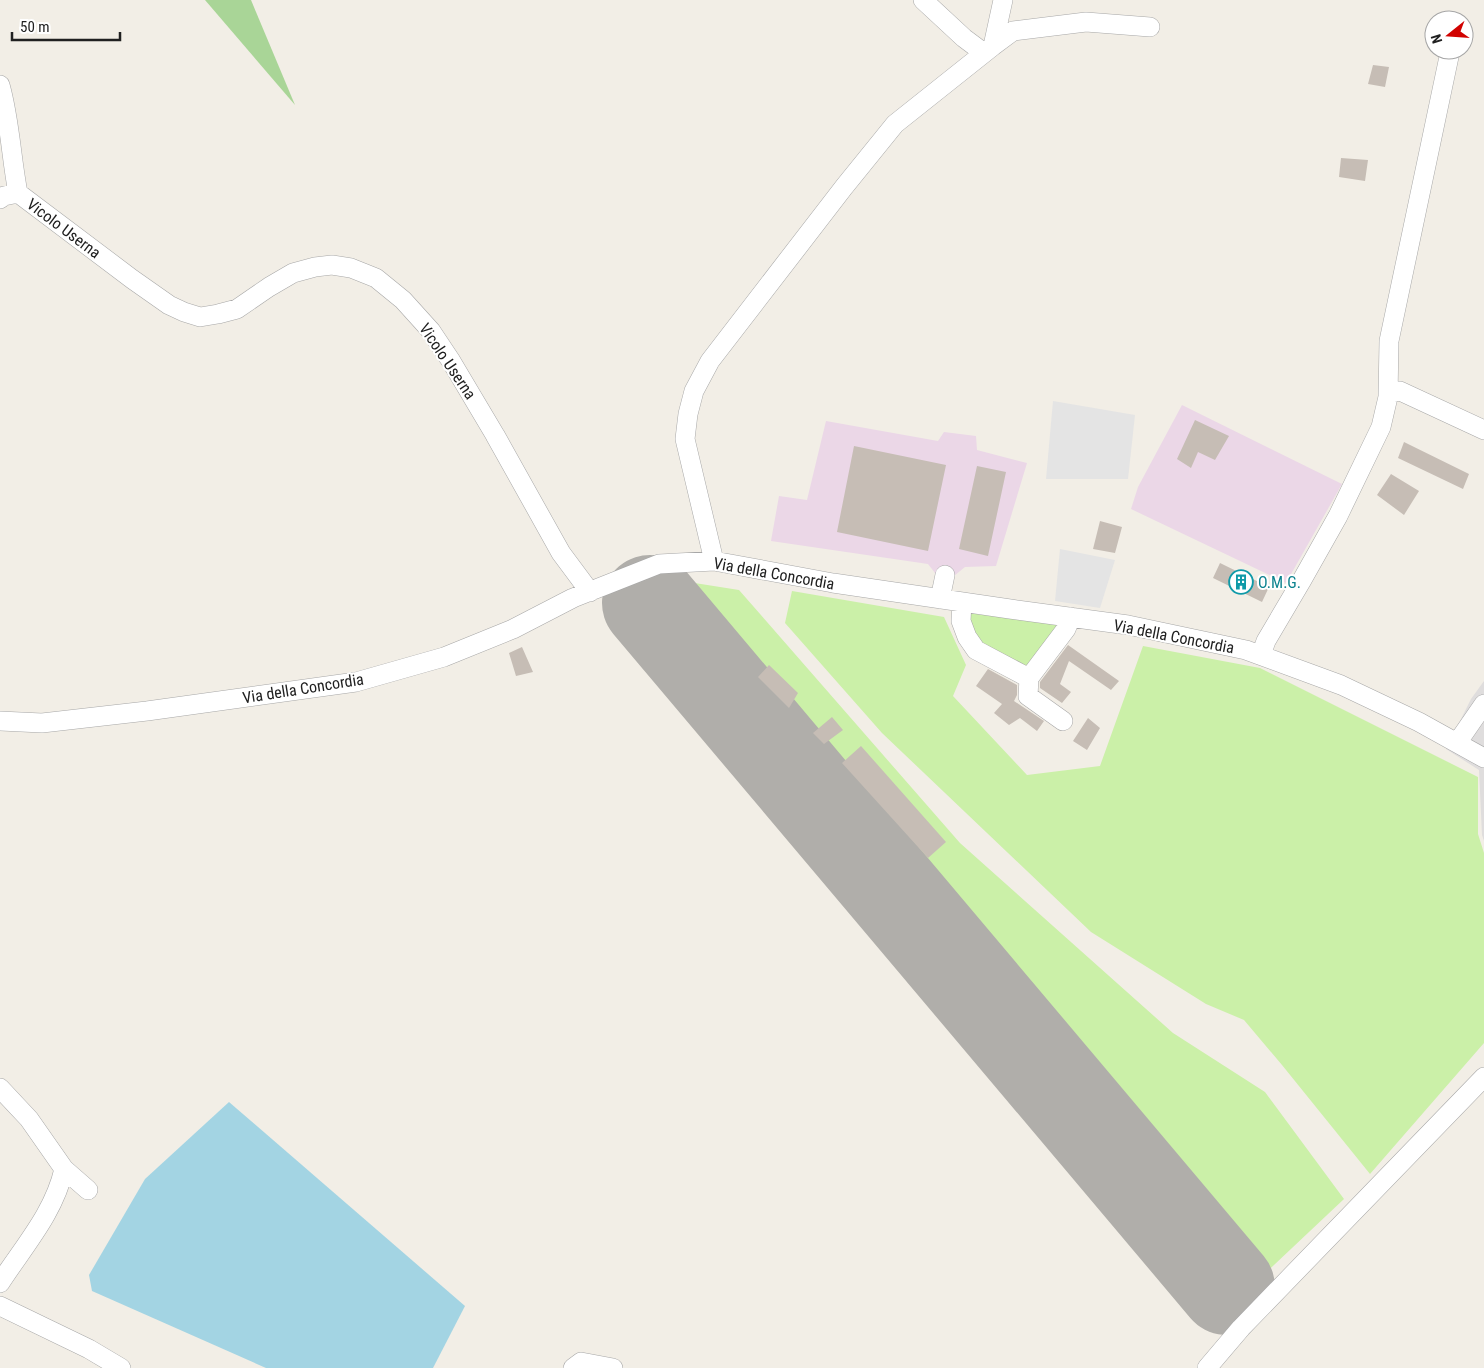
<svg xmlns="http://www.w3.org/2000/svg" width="1484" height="1368" font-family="'Roboto Condensed',sans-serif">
	<rect width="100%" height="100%" fill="#f2eee6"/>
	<!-- residential -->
	<path fill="#dfdddd" d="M1484,681V841L1482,835L1479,770L1446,749L1471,699Z"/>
	<!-- industrial -->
	<path fill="#ebd7e7" d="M1182,405L1342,484L1286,583L1131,509L1138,487Z
		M826,421L938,441L944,432L976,436L977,450L1027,463L996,566L965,567L954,576L935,573L928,564L771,541L779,496L807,500Z"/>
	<!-- grass -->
	<path fill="#cbf0a8" d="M663,578L739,590L960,843L1173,1033L1265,1092L1344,1199L1219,1317L613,603Z
		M792,591L944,617L966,665L953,696L1027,775L1100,766L1143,646L1260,668L1478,777V834L1484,853V1043L1370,1174L1282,1065L1244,1020L1206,1004L1091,932L882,733L785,623Z
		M968,613L1060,623L1032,664L1025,667L980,648L972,635Z"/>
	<!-- forest -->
	<path fill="#a9d597" d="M205,0H251L295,105Z"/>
	<!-- parking -->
	<path fill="#e4e4e4" d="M1053,401L1135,415L1128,479H1046Z
		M1060,549L1115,560L1100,608L1055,601Z"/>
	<!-- water -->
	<path fill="#a3d4e3" d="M229,1102L465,1306L433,1368H266L92,1291L89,1275L145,1179Z"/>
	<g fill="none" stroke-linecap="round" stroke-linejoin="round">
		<!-- runway -->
		<path stroke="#b0aeaa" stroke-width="96" d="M650,603L1227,1287"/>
	</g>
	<!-- building -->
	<path fill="#c6bdb5" d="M1373,65L1389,67L1385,87L1368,84Z
		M1341,158L1368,160L1365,181L1339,177Z
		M1195,420L1229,436L1215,460L1198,452L1191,468L1177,459Z
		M1404,442L1469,474L1463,489L1398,458Z
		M854,446L946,465L928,551L837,532Z
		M977,466L1006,472L988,556L959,549Z
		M1391,474L1419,491L1404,515L1377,495Z
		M1100,521L1122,527L1115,553L1093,549Z
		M1220,563L1269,587L1262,602L1213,578Z
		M1068,645L1119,681L1111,690L1069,661L1060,684L1071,692L1062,703L1040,688V682Z
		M522,647L533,672L516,676L509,653Z
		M769,665L798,693L789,708L758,677Z
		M988,669L1017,685V695L1014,701L1044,721L1037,731L1020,718L1009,725L994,713L1002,704L976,686Z
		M832,717L843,730L824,744L813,733Z
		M1088,718L1100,728L1087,750L1073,741Z
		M861,746L946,842L928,858L842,763Z"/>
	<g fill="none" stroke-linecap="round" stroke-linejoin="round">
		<!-- minor casing -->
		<g stroke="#a7a7a7" stroke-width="20">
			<path id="minor" d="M923,0L964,38L984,53
				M993,46L1003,0
				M0,85C10,120 11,157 18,193
				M0,199L4,196L18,193L132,279L169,305L184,312L200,317L218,314L237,309L269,287L293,273L315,267L332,265L351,268L376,278L403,300L431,331L451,361L495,435L561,553L590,592
				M1388,397L1389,341L1450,52
				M714,561L685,439L688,414L694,391L710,361L844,187L895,124L993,46L1013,31L1086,22L1150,27
				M940,599L945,575
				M962,602L961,621L967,637L976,650L1029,678L1028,696L1063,721
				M1261,655L1266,641L1302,580L1338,516L1381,427L1388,397L1393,392L1400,391L1484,430
				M1029,678L1066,629L1071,617
				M0,721L42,723L147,711L356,682L444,657L513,629L573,598L659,564L714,561L833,583L1010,609L1128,625L1246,650L1341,685L1419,722L1484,758
				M1457,743L1484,704
				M0,1088L29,1119L64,1169C54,1213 24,1246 0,1283
				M64,1169L88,1190
				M0,1306L89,1349L121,1368
				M573,1368L581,1362L613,1368
				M1207,1368L1241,1328L1484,1077"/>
		</g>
		<!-- minor -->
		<use href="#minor" stroke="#fff" stroke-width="19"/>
	</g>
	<!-- icons -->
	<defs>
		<g id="building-ring" transform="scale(1.25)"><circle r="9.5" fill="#fff" stroke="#0f9aa8" stroke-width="1.5"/><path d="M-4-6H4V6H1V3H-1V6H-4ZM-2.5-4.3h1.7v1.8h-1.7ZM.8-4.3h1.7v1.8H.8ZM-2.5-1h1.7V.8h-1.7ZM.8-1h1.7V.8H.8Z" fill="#0f9aa8"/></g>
	</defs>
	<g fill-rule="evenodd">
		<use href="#building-ring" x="1241" y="582"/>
	</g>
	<g text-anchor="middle" stroke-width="4" stroke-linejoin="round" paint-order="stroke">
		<!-- street labels -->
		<g font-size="16" fill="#202020" stroke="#fff">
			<text transform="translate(64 228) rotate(37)" y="6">Vicolo Userna</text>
			<text transform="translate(448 361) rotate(56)" y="6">Vicolo Userna</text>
			<text transform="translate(774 573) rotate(10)" y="6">Via della Concordia</text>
			<text transform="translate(1174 636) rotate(11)" y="6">Via della Concordia</text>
			<text transform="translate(303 688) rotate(-9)" y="6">Via della Concordia</text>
		</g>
		<!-- culture labels -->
		<g font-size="16" fill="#0d838f" stroke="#fff" text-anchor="start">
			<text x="1258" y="588">O.M.G.</text>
		</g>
	</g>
	<!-- north arrow -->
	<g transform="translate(1449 35) rotate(253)"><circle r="24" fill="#ffffff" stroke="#a6a6a6"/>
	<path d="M0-4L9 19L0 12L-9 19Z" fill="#d10200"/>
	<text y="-8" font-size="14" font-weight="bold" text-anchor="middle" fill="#202020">N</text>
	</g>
	<!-- scale -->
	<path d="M12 32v8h108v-8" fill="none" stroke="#202020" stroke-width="2.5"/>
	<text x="20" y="32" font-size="15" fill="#202020" stroke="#ffffff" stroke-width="4" paint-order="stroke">50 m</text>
</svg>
